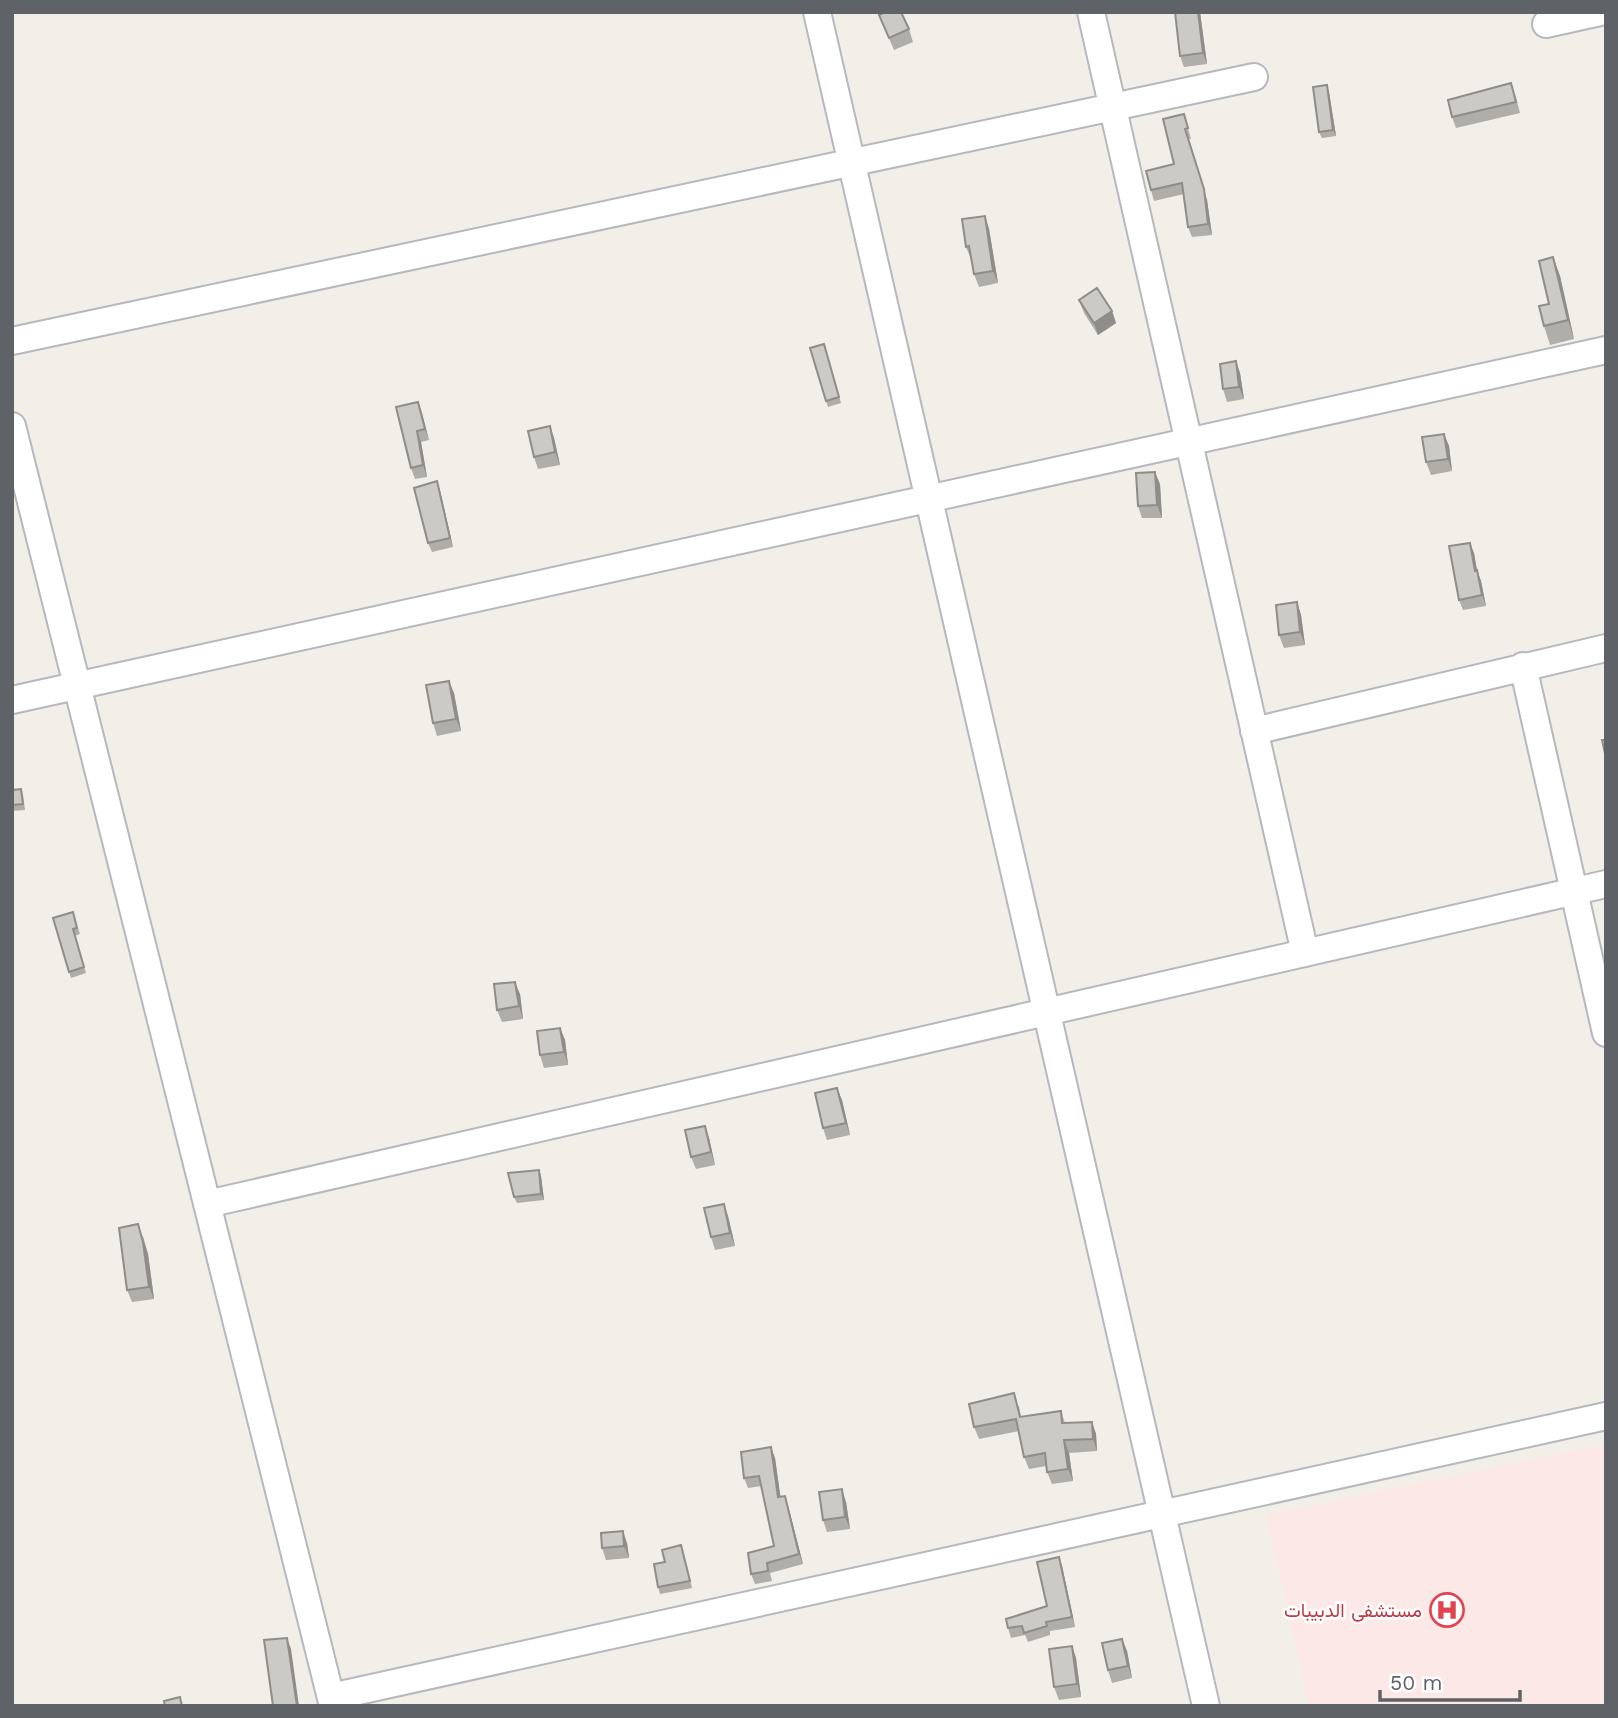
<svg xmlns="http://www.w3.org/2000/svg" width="1618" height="1718" font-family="'Work Sans',Vazirmatn,sans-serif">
	<rect width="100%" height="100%" fill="#f1efe8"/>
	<!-- medical -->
	<path fill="#fce8e6" d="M1606,1444V1706H1309L1266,1515Z"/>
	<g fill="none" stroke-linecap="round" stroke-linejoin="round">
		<!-- minor casing -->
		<g stroke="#b5b8bc" stroke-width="30">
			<path id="minor" d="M817,12L1206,1706
				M1091,12L1305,953
				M1546,24L1600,12
				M12,341L1254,77
				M12,426L333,1706
				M1523,666L1606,1033
				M12,700L1606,350
				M1254,731L1606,648
				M207,1204L1606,884
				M331,1697L1606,1416"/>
		</g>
		<!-- minor -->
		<use href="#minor" stroke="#fff" stroke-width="26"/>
	</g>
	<!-- wall -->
	<path fill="#afaea9" d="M1200,12L1207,64L1184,67L1180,56Z
		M879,15L909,29L913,42L894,50Z
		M1329,92L1336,136L1322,138L1319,132Z
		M1515,94L1520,113L1456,128L1452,117Z
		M1184,114L1191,139H1189L1207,200L1212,235L1192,237L1188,227L1184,194L1154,201L1151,190L1174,164Z
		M985,216L989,229L998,283L979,287L974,274L971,259L966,247Z
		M1553,257L1560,276L1574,339L1550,345L1544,326L1549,304Z
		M1079,300L1112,311L1116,323L1098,335L1084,313Z
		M824,344L841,403L828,407L810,348Z
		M1236,361L1240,373L1244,399L1227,402L1223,389Z
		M418,402L429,440L421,442L427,477L415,479L411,468Z
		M550,426L554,438L560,465L538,469L534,457Z
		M1444,434L1449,446L1452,471L1431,475L1426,462Z
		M437,481L440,491L453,547L432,552L428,543Z
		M1160,484L1162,518H1142L1138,506Z
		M1474,553L1477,571L1481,581L1486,606L1463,610L1459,600Z
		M1297,602L1301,615L1305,645L1284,648L1279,635Z
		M454,693L461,731L437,736L433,723Z
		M21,789L23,795L25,810L12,811V790Z
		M73,912L80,934L75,936L86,973L71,978L69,972Z
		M520,994L523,1019L502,1022L497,1010Z
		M560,1028L565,1040L568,1065L544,1068L540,1055Z
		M842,1100L850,1135L827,1140L823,1128Z
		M709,1138L715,1165L696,1169L691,1157Z
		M539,1170L541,1176L544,1200L517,1203L514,1197Z
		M728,1216L735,1246L715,1250L711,1237Z
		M143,1236L148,1254L154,1299L132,1302L127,1290Z
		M1019,1406L1021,1417L1061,1411L1065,1423L1092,1422L1096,1434L1097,1451L1069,1453L1073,1481L1052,1484L1047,1472L1046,1466L1029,1469L1024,1457L1019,1431L979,1439L974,1427Z
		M775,1458L780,1496H785L788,1506L803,1564L770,1573L772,1581L755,1584L751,1574L774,1546L762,1486L748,1488L744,1478Z
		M846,1502L850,1529L827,1532L823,1520Z
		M627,1543L629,1558L606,1560L602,1548Z
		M683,1551L692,1588L660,1594L658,1587Z
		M1062,1566L1075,1627L1050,1631V1635L1028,1642L1025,1635L1011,1638L1008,1628L1047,1606Z
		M1122,1639L1127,1651L1132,1678L1112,1683L1108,1670Z
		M1072,1646L1076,1658L1081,1697L1059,1700L1054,1687Z"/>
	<!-- shaded-wall -->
	<path fill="#8f8d8a" d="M1198,12H1200L1207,64L1203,53Z
		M1327,85L1329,92L1336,136L1333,130Z
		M1185,129L1207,200L1212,235L1208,224Z
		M985,216L989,229L998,283L993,271Z
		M1553,257L1560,276L1574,339L1568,320Z
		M1112,311L1116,323L1098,335L1094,323Z
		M1236,361L1240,373L1244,399L1239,387Z
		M418,402L422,413L429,440L425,429Z
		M550,426L554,438L560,465L555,452Z
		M417,431L421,442L427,477L423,465Z
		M1444,434L1449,446L1452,471L1448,459Z
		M1155,472L1160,484L1162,518L1157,505Z
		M437,481L440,491L453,547L450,538Z
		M1470,543L1474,553L1479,582L1475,571Z
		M1477,570L1481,581L1486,606L1482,595Z
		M1297,602L1301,615L1305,645L1300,632Z
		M449,681L454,693L461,731L456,719Z
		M515,982L520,994L523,1019L519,1006Z
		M560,1028L565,1040L568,1065L564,1052Z
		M837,1088L842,1100L850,1135L846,1123Z
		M705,1126L709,1138L715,1165L711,1152Z
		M539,1170L541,1176L544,1200L541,1194Z
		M724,1204L728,1216L735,1246L730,1233Z
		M138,1224L148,1254L154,1299L149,1287Z
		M1092,1422L1096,1434L1097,1451L1093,1439Z
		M1064,1440L1069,1453L1073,1481L1068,1469Z
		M771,1447L775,1458L782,1507L778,1497Z
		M842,1489L846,1502L850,1529L845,1517Z
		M785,1496L788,1506L803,1564L799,1554Z
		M623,1531L627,1543L629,1558L624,1546Z
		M1059,1557L1062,1566L1075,1627L1072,1617Z
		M287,1638L291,1649L299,1706H297Z
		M1122,1639L1127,1651L1132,1678L1128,1666Z
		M1072,1646L1076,1658L1081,1697L1077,1684Z"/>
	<!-- building -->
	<path fill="#cccac5" stroke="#8f8d8a" stroke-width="2" d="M885,12H901L909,29L889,38L879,15Z
		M1175,12H1198L1203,53L1180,56Z
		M1511,83L1516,102L1452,117L1448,100Z
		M1327,85L1333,130L1319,132L1313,87Z
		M1184,114L1188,128L1185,129L1204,189L1208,224L1188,227L1182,183L1151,190L1146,171L1174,164L1163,119Z
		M985,216L993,271L974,274L969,246L966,247L962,219Z
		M1553,257L1568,320L1544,326L1539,306L1549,304L1539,261Z
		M1097,288L1112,311L1094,323L1079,300Z
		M824,344L839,397L826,401L810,348Z
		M1236,361L1239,387L1223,389L1220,364Z
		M418,402L425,429L417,431L423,465L411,468L396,407Z
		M550,426L555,452L534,457L528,431Z
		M1444,434L1448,459L1426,462L1422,437Z
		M1155,472L1157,505L1138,506L1136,473Z
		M437,481L450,538L428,543L414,488Z
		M1470,543L1475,571L1477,570L1482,595L1459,600L1449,546Z
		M1297,602L1300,632L1279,635L1276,605Z
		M449,681L456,719L433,723L426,685Z
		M1602,740H1606V758Z
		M21,789L23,804L12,805V790Z
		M73,912L77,928L73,929L84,967L69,972L53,918Z
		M515,982L519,1006L497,1010L494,984Z
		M560,1028L564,1052L540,1055L537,1031Z
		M837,1088L846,1123L823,1128L815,1093Z
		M705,1126L711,1152L691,1157L685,1130Z
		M539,1170L541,1194L514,1197L508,1173Z
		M724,1204L730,1233L711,1237L704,1208Z
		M138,1224L143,1242L149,1287L127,1290L119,1228Z
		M1014,1393L1020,1417L1061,1411L1062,1423L1092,1422L1093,1439L1064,1440L1068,1469L1047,1472L1045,1453L1024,1457L1016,1419L974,1427L969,1404Z
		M771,1447L778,1497L785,1496L799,1554L767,1563L768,1571L751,1574L748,1553L774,1546L759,1476L744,1478L741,1452Z
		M842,1489L845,1517L823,1520L819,1492Z
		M623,1531L624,1546L602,1548L601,1533Z
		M681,1545L690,1581L658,1587L654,1564L665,1562L662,1550Z
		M1059,1557L1072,1617L1046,1622L1047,1626L1024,1633L1022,1626L1008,1628L1006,1619L1047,1606L1037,1562Z
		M287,1638L297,1706H273L264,1640Z
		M1122,1639L1128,1666L1108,1670L1102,1643Z
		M1072,1646L1077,1684L1054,1687L1049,1649Z
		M180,1697L182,1706H165L164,1701Z"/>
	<!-- icons -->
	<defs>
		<g id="hospital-ring" transform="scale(1.75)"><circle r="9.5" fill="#fff" stroke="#e0444e" stroke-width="1.5"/><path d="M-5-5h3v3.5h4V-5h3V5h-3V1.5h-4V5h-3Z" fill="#e0444e"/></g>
	</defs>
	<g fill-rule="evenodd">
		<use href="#hospital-ring" x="1447" y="1610"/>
	</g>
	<g text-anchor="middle" stroke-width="5" stroke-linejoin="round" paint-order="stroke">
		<!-- health labels -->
		<g font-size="19" fill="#be3a42" stroke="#fff" text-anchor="end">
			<text x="1422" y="1617">مستشفى الدبيبات</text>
		</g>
	</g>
	<!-- border -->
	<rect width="1618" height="1718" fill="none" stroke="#5f6368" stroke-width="28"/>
	<!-- scale -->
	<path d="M1380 1690v10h140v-10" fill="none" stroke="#5f6368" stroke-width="3.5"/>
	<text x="1390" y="1690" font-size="21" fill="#5f6368" stroke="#ffffff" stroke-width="5" paint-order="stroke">50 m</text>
</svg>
